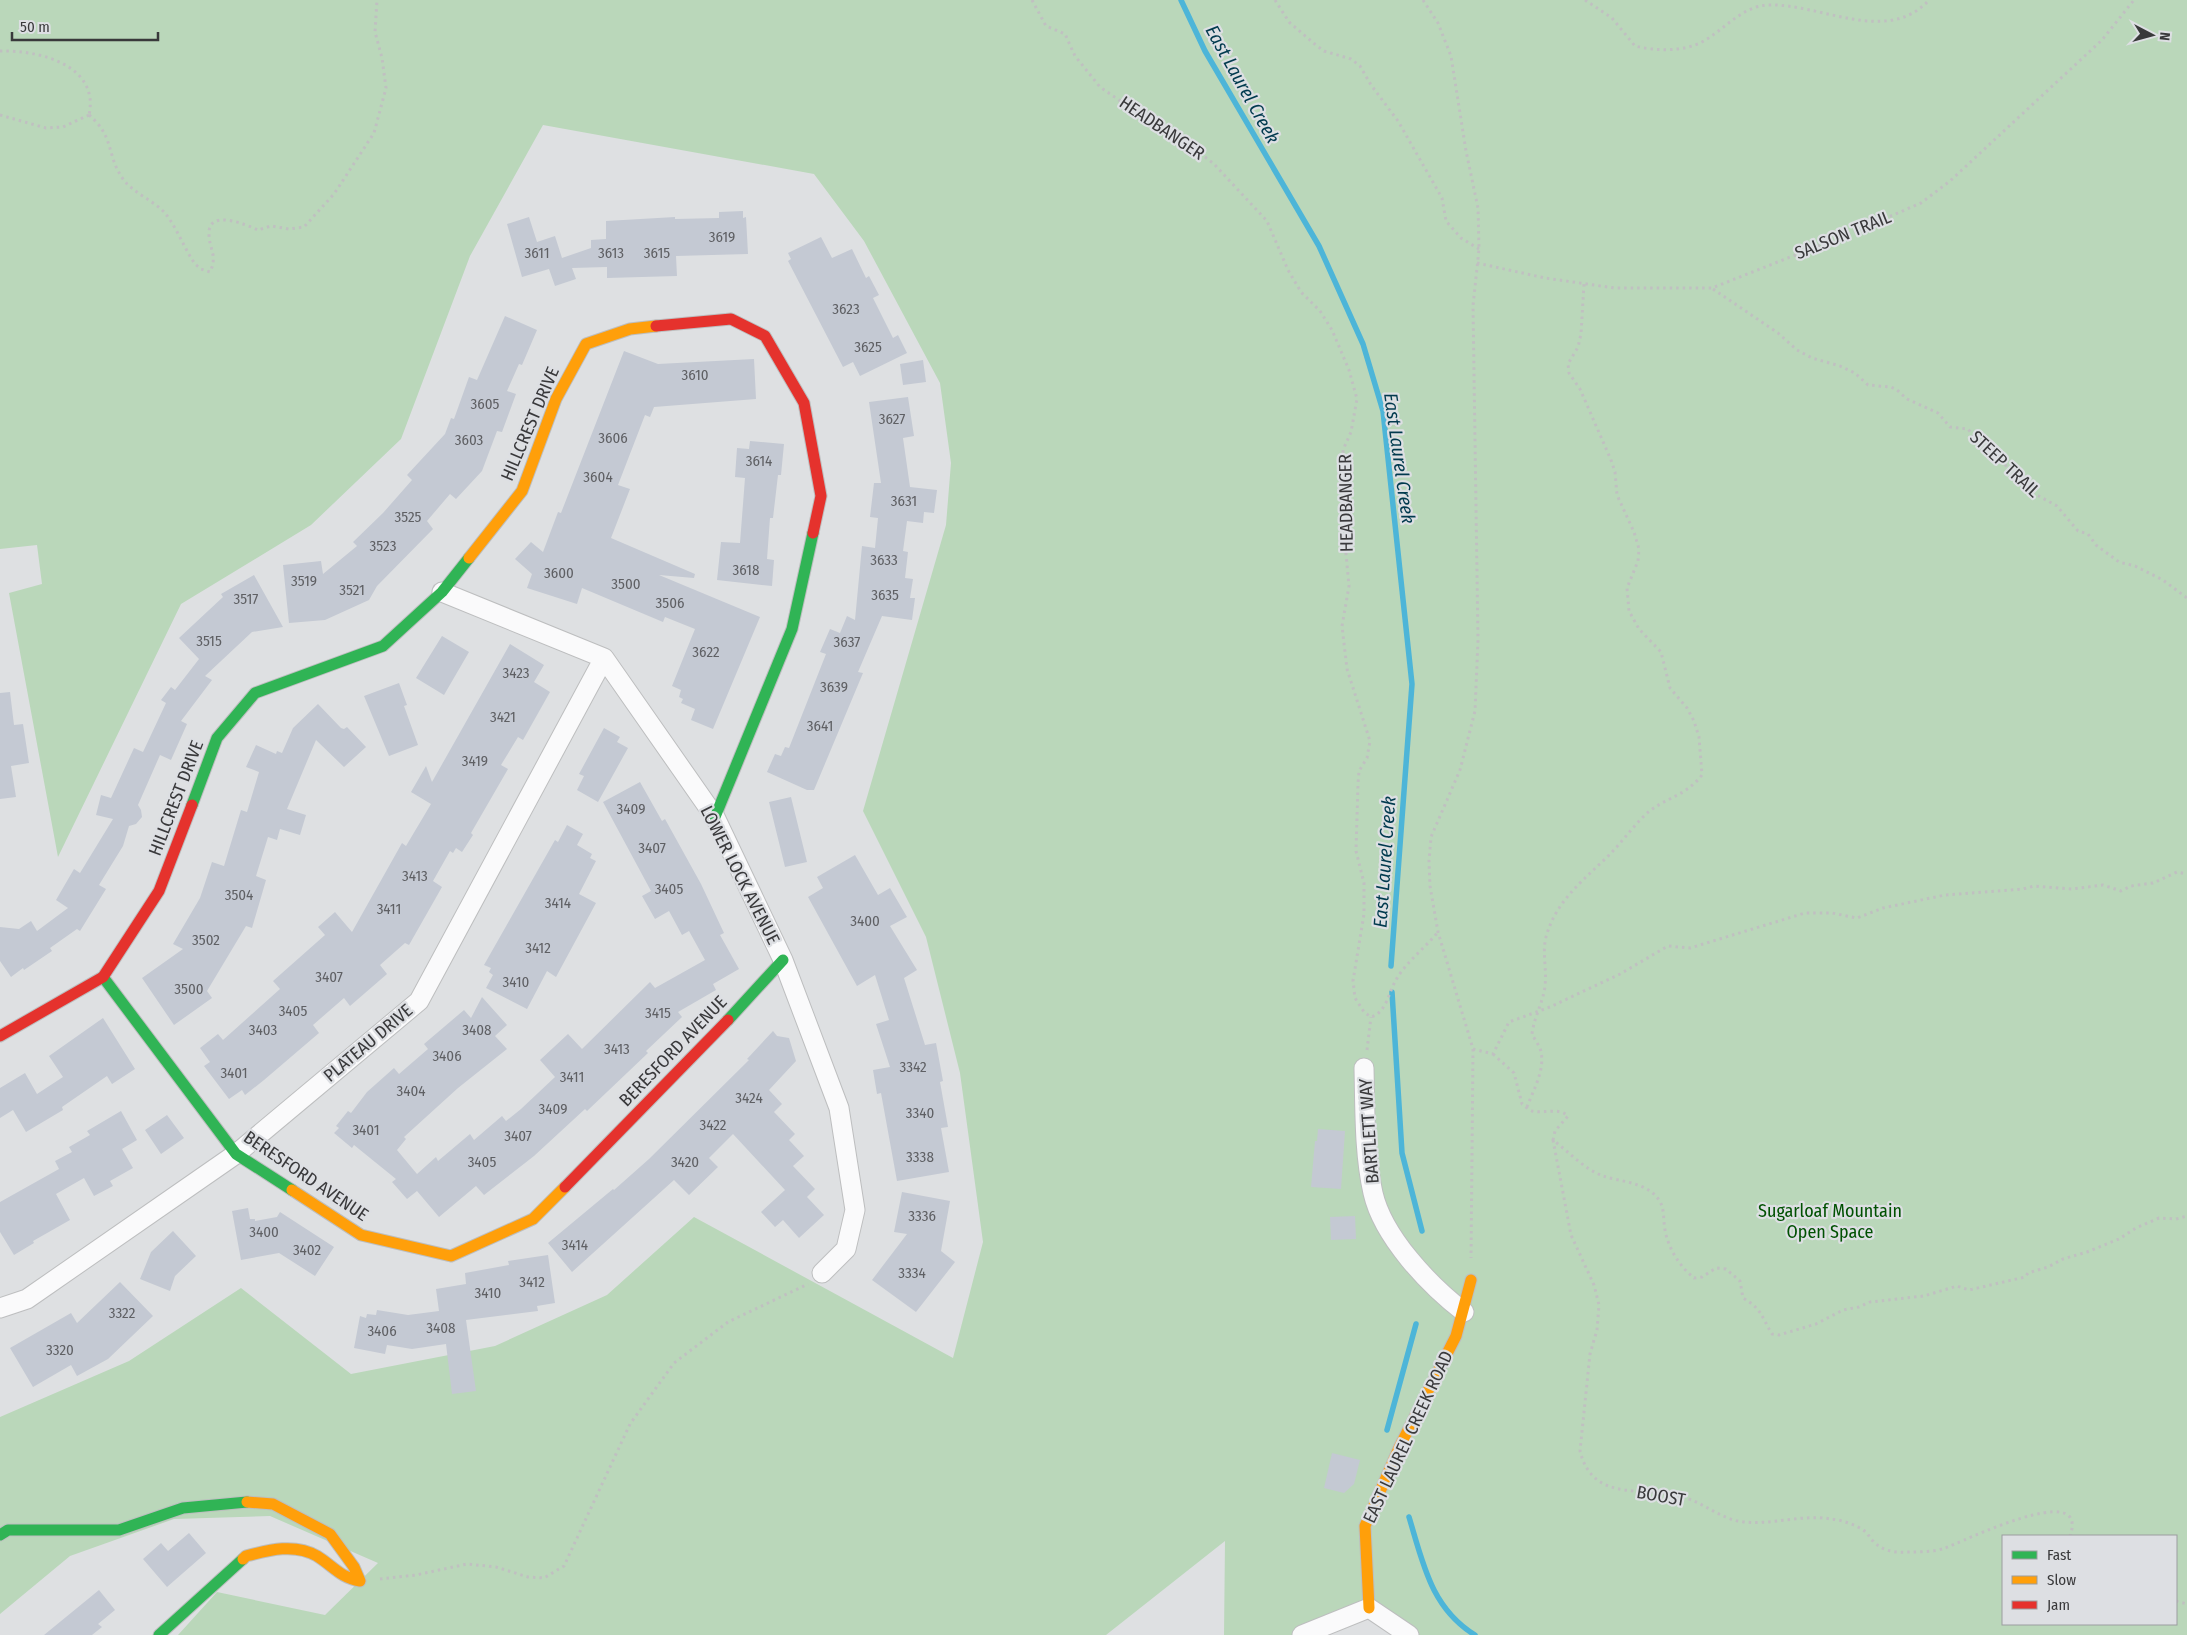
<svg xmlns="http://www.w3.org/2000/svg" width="2187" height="1635" font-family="'Fira Sans Condensed',sans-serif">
	<rect width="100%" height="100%" fill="#dee0e2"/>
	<!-- green -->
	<path fill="#bad7ba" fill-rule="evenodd" d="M0,0H2187V1635H1398L1368,1617L1323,1635H1224L1225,1541L1106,1635H178L217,1592L325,1615L378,1563L270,1516L174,1519L70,1556L0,1614V1417L129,1361L241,1288L351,1374L495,1346L607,1295L694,1217L953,1358L983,1242L960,1073L926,937L863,811L946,525L951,463L940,383L864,241L814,174L543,125L470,256L401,439L311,525L181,604L58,857L9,593L42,584L37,545L0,549ZM2003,1536H2176V1624H2003Z"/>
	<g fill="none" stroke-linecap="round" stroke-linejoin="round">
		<!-- stream -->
		<path stroke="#4db5d8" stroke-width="5.5" d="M1181,0L1205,51L1319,246L1363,344L1383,411L1412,684L1391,966
			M1392,992L1402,1153L1422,1231
			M1387,1430L1416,1324
			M1409,1517C1423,1563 1431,1608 1475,1635"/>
	</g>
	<!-- building -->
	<path fill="#c4c9d3" d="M743,211V218L746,217L748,254L676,256L677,276L607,278V267L572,268L576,279L555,286L549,269L522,277L507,224L529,217L537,242L555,236L562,258L591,248V240L606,239V221L675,217V219L719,218V212Z
		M821,237L832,258L852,249L866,278L869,276L879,295L873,298L893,338L898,335L907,353L860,376L853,362L843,367L788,261L791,259L788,253Z
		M505,316L537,330L522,365L519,364L507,391L516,394L502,432L497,431L482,471L456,499L450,494L427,521L433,529L377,586L369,600L325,620L289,623L283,565L321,561L323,574L357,546L353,542L383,513L412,480L407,475L445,434L451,418L454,419L469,377L477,380Z
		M624,351L658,364L754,359L756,399L654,407L650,417L645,415L618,485L630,489L611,538L695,574L694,578L659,575L760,617L713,729L691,720L695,709L681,703L683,699L679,697L681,690L672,686L695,629L665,617L663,622L582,588L577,604L527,588L532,574L515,559L531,542L543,552L558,512L561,513Z
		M923,360L926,382L903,385L900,364Z
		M908,397L914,436L903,438L910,487L937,490L934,513L924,512L923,523L907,521L903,551L908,552L905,578L913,579L910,598H915L912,620L882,616L858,672L863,673L814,790H807L767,772L775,754L781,756L785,747L789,748L826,654L820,652L830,629L840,633L847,616L855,620L862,546L875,548L878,518L870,517L874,483H881L869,402Z
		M750,441L784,444L781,475H778L773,518H770L767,559L774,560L772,586L717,580L721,542L740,543L745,478L735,477L737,448L749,449Z
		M254,575L283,627L252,632L205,676L212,680L181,721L187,724L171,760L160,755L138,805L141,810L142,817L136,824L129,826L123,846L99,885L106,889L80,931L77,929L50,948L52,951L24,970L23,968L11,977L0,961V927L19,929L31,921L37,931L68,908L56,900L74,869L80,873L113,819L96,815L101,795L111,798L134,748L143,752L166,703L161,700L171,687L175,690L199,659L179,638L223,597L221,594Z
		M442,636L469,652L444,695L416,678Z
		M510,644L544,665L534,682L550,692L523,740L518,737L501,765L508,769L471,833L473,835L462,852L456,848L453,853L450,851L433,881L442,887L409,945L405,943L380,965L387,974L350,1006L344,998L313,1025L319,1033L264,1080L245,1095L242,1090L229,1099L204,1066L210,1062L200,1048L218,1034L223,1040L280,989L273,981L325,935L318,927L335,912L352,932L402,843L406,846L431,804L411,792L426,766L432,782Z
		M399,683L407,705L404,706L418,745L389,756L364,696Z
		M10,692L14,725L23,724L29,763L11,766L16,797L0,799V693Z
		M318,704L341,728L344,729L347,727L366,747L344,767L316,740L287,809L306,815L300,835L280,829L277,840L268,837L256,876L266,880L252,928L246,926L207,991L212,998L174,1025L142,978L183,949L173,944L200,898L212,862L224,866L241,810L247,812L259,772L246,767L256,745L276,754L277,751L282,753L293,728Z
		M604,728L620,737L617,742L628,748L598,802L577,790L584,776L579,774Z
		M640,782L662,821L665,819L701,884L724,933L720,935L739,969L713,984L716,990L678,1012L682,1017L646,1051L648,1053L587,1111L585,1109L534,1156L484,1195L476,1186L439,1217L417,1191L407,1199L392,1182L396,1179L354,1145L352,1148L334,1133L339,1128L336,1126L348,1111L351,1113L367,1092L394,1068L399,1074L428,1049L424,1044L464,1010L471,1018L482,997L507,1025L495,1036L507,1049L458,1088L404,1137L406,1139L397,1150L417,1174L436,1157L438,1161L470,1134L474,1140L502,1116L506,1121L521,1109L555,1077L540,1060L568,1034L582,1049L650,982L655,988L705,960L689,931L682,935L669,911L655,919L642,896L651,891L603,802Z
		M791,797L807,862L785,867L769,802Z
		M567,825L583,834L577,845L592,854L590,858L596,861L579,894L596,903L556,977L547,971L527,1009L486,988L493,975L489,972L491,968L484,965L555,840L558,842Z
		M855,855L878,895L890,888L907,917L890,926L917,970L904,978L925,1045L936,1043L943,1081L940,1082L948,1127L941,1128L949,1172L897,1181L881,1093L877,1094L873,1070L890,1067L876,1024L889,1020L875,975L857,986L808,897L823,888L817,877Z
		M103,1018L135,1069L112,1084L107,1076L62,1107L63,1110L26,1132L13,1110L0,1118V1088L25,1073L37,1094L63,1077L49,1056Z
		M773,1031L777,1036L789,1038L796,1061L769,1090L782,1104L774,1112L795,1134L789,1140L804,1156L793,1166L815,1189L807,1197L824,1215L799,1238L783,1220L775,1227L761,1212L785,1190L733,1134L709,1158L718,1167L689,1195L674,1180L572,1272L548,1243L613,1189L614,1190L649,1159L749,1060L747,1059Z
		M121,1111L137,1140L122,1149L133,1168L110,1181L113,1186L94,1196L84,1178L56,1194L70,1220L33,1241L34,1243L14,1255L0,1232V1202L59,1169L55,1161L72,1152L69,1147L90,1135L87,1131Z
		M167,1115L184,1138L161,1154L145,1130Z
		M1318,1129L1345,1131L1341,1189L1311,1187L1315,1141H1317Z
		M902,1192L950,1201L941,1251L955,1262L916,1312L872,1280L907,1234L894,1232Z
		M248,1208L250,1219H255V1221L277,1217L280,1212L334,1247L315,1276L279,1253L241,1260L232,1211Z
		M1355,1216L1356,1239L1331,1240L1330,1217Z
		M173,1231L196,1256L175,1276L170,1291L140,1279L151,1252Z
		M548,1255L555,1303L537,1306L538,1311L466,1320L476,1391L452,1394L446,1344L412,1349L387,1345L385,1354L354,1348L360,1316L366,1318L367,1314L376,1315L377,1310L408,1315L439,1311L436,1289L466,1284L465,1273L509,1265L508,1261Z
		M120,1282L153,1316L108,1359L77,1376L71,1365L33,1387L10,1348L71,1313L77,1323Z
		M1332,1453L1360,1460L1354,1484L1344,1493L1324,1488Z
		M189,1533L206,1553L167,1587L143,1559L161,1543L168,1551Z
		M99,1590L115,1610L98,1624L102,1627L92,1635H44Z"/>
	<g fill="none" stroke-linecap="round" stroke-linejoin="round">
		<!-- street casing -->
		<g stroke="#bdbebf" stroke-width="21">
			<path id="street" d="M442,592L604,658L715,817L783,960L839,1108L855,1210L846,1249L822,1273
				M1364,1068C1365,1109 1364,1153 1373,1193C1383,1237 1429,1285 1464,1312
				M0,1308L27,1299L236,1154L419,1001L604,658
				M1302,1635L1369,1608L1409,1635"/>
		</g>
		<!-- fast casing -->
		<g stroke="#bdbebf" stroke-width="13">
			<path id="fast" d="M192,805L217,738L255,693L383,646L442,592L469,558
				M715,817L792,629L813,533
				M103,977L236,1154L292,1190
				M728,1020L783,960
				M0,1535L8,1530H119L183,1508L247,1502
				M159,1635L243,1559"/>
		</g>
		<!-- slow casing -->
		<g stroke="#bdbebf" stroke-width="13">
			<path id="slow" d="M469,558L522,491L556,399L586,344L630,329L656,326
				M292,1190L361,1235L451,1256L533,1219L565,1187
				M243,1559L246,1556C269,1550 295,1543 317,1556C333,1566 341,1578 360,1581L354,1567L330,1534L273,1504L247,1502
				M1369,1608L1365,1526L1399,1448L1456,1336L1471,1280"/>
		</g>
		<!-- jam casing -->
		<g stroke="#bdbebf" stroke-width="13">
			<path id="jam" d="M656,326L731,319L765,336L804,403L821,496L813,533
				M0,1036L103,977L159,891L192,805
				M565,1187L728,1020"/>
		</g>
		<!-- path -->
		<path stroke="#c0c0c1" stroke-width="3" stroke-dasharray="2.5 4" stroke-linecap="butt" d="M1032,0L1046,26L1065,34L1075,56L1100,87L1135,111L1173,132L1214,164L1267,221L1288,270L1301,292L1320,311L1332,330L1349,370L1357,399L1351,432L1343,450V483L1349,496L1345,543L1349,586L1342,626L1347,669L1370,741L1367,758L1359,771L1358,784L1356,851L1364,883V914L1353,981L1355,998L1364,1012L1371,1017C1387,1012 1388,993 1396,980C1406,962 1425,948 1438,932
			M1275,0L1289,22L1317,46L1324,51L1351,59L1360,66L1371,85L1398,121L1442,198L1446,221L1461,238L1479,249
			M1423,0L1438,23L1451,56L1466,151L1478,208L1479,249L1473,306L1478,640L1475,711L1460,770L1431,837L1429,861L1430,886L1438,932L1473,1049L1471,1258
			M1585,0L1612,18L1635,46C1655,51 1683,52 1702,42C1724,30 1742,6 1768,5C1820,3 1887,46 1929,0
			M0,51C39,50 100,65 89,115
			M0,115L46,128L63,127L89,115
			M89,115C115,137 106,155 123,179C133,193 153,200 165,213C177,228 184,248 195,264L201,269L210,272C218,255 209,249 209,234C208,208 247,225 258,230L271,226L289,229L304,227L334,194L374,133L386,88L382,58L375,32L377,0
			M1477,263L1545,278L1615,288H1712L1856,231L1921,203L1950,181L2102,40L2134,0
			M1713,289L1778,333L1797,350L1812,358L1840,366L1855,373L1868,385L1891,387L1897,390L1907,399L1938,413L1950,427L1968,429L1986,452L2000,458L2016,479L2035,494L2057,506L2078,531L2088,534L2096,545L2119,562L2135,566L2163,580L2187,598
			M1473,1049L1493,1054L1509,1022L1550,1007L1620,974L1668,946L1690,948L1805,913H1832L1857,918L1883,908L1945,895L2023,889L2034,886L2072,889L2103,885L2121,891L2131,886L2153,883L2177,872L2187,874
			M1367,1050L1371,1017
			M1493,1054L1514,1073L1522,1104C1525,1106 1529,1110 1532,1111C1544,1114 1559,1107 1568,1116L1555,1131L1553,1140C1569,1152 1584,1169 1603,1176C1621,1182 1647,1182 1659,1200C1665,1209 1663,1220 1665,1230C1668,1248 1680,1267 1694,1278L1702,1277L1716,1268L1726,1269L1740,1281L1743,1298C1762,1309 1761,1316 1772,1334L1779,1335L1816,1324L1843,1310L1859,1307L1870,1302L1924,1296L1957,1286L1969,1290L2025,1277L2028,1273L2048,1267L2063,1259L2087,1252L2119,1239L2136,1228L2159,1218L2176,1219L2187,1216
			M1527,1107C1533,1091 1545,1070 1541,1052C1540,1046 1535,1040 1532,1034C1534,1017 1543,1003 1545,986C1547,969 1542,953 1546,937C1555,903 1581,882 1605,859C1619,846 1630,830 1644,816C1662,798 1684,798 1702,775L1699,737L1694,721L1687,708L1670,688L1661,652L1639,629L1629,611L1627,588L1638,561L1639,549L1634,532L1617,495L1615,472L1611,460L1580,389L1569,373L1568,364L1578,347L1581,334L1584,284
			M1553,1140L1571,1235L1594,1285L1599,1305L1597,1330L1590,1354L1580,1451C1594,1507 1649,1483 1689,1499C1708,1506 1723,1520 1744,1522C1773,1525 1802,1514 1831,1519C1842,1520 1857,1525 1866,1532C1869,1535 1870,1539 1873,1541C1882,1551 1895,1553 1908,1552C1920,1552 1934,1552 1945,1548C1959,1544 2091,1477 2070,1536
			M380,1579L416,1575L467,1564L496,1567L528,1577L544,1578L564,1566L630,1424L674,1363L728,1322L808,1284
			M2176,1601L2187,1604"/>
		<!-- street -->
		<use href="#street" stroke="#fafafb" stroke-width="19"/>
		<!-- fast -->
		<use href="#fast" stroke="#30b455" stroke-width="11"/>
		<!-- slow -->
		<use href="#slow" stroke="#ff9f0a" stroke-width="11"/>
		<!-- jam -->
		<use href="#jam" stroke="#e5322d" stroke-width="11"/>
	</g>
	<g text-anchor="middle" stroke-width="4.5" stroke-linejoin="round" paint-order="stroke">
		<!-- number labels -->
		<g font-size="15" fill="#5f6064">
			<text x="722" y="242">3619</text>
			<text x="537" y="258">3611</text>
			<text x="611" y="258">3613</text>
			<text x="657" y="258">3615</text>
			<text x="846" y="314">3623</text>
			<text x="868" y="352">3625</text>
			<text x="695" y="380">3610</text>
			<text x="485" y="409">3605</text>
			<text x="892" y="424">3627</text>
			<text x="613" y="443">3606</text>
			<text x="469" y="445">3603</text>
			<text x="759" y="466">3614</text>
			<text x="598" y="482">3604</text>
			<text x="904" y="506">3631</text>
			<text x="408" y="522">3525</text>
			<text x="383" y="551">3523</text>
			<text x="884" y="565">3633</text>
			<text x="746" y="575">3618</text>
			<text x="559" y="578">3600</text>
			<text x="304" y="586">3519</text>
			<text x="626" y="589">3500</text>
			<text x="352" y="595">3521</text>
			<text x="885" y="600">3635</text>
			<text x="246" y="604">3517</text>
			<text x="670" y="608">3506</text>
			<text x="209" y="646">3515</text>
			<text x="847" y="647">3637</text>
			<text x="706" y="657">3622</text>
			<text x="516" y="678">3423</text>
			<text x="834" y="692">3639</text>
			<text x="503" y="722">3421</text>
			<text x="820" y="731">3641</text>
			<text x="475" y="766">3419</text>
			<text x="631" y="814">3409</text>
			<text x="652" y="853">3407</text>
			<text x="415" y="881">3413</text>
			<text x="669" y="894">3405</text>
			<text x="239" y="900">3504</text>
			<text x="558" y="908">3414</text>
			<text x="389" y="914">3411</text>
			<text x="865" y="926">3400</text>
			<text x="206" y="945">3502</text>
			<text x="538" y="953">3412</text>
			<text x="329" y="982">3407</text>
			<text x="516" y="987">3410</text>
			<text x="189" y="994">3500</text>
			<text x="293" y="1016">3405</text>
			<text x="658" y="1018">3415</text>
			<text x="263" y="1035">3403</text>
			<text x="477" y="1035">3408</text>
			<text x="617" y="1054">3413</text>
			<text x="447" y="1061">3406</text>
			<text x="913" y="1072">3342</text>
			<text x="234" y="1078">3401</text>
			<text x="572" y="1082">3411</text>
			<text x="411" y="1096">3404</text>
			<text x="749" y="1103">3424</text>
			<text x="553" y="1114">3409</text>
			<text x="920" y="1118">3340</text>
			<text x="713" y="1130">3422</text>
			<text x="366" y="1135">3401</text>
			<text x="518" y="1141">3407</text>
			<text x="920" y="1162">3338</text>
			<text x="482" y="1167">3405</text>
			<text x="685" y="1167">3420</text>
			<text x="922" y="1221">3336</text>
			<text x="264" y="1237">3400</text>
			<text x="575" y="1250">3414</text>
			<text x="307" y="1255">3402</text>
			<text x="912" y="1278">3334</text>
			<text x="532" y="1287">3412</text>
			<text x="488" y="1298">3410</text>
			<text x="122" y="1318">3322</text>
			<text x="441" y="1333">3408</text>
			<text x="382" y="1336">3406</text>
			<text x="60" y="1355">3320</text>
		</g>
		<!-- street labels -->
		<g font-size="18" fill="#39393b" stroke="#dddfe3">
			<text transform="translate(1162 128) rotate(34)" y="6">HEADBANGER</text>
			<text transform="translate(1843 235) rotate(-22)" y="6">SALSON TRAIL</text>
			<text transform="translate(530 424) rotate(-67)" y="6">HILLCREST DRIVE</text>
			<text transform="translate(2005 464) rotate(43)" y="6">STEEP TRAIL</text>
			<text transform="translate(1346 503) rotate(-91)" y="6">HEADBANGER</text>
			<text transform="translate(176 798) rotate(-69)" y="6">HILLCREST DRIVE</text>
			<text transform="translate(740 875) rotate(63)" y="6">LOWER LOCK AVENUE</text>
			<text transform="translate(368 1043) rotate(-40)" y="6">PLATEAU DRIVE</text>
			<text transform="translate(673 1051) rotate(-46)" y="6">BERESFORD AVENUE</text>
			<text transform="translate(1369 1131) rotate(-94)" y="6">BARTLETT WAY</text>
			<text transform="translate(306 1176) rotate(34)" y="6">BERESFORD AVENUE</text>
			<text transform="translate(1408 1437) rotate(-65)" y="6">EAST LAUREL CREEK ROAD</text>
			<text transform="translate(1661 1496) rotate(10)" y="6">BOOST</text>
		</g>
		<!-- park labels -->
		<g font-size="18" fill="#005102" stroke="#dddfe3">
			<text x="1830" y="1217">Sugarloaf Mountain<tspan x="1830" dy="21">Open Space</tspan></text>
		</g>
		<!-- water labels -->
		<g font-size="19" font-style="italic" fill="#013a4e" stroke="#dddfe3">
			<text transform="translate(1243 84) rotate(61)" y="7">East Laurel Creek</text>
			<text transform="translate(1400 458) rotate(82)" y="7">East Laurel Creek</text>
			<text transform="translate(1384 862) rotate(-86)" y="7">East Laurel Creek</text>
		</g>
	</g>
	<!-- legend -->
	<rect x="2002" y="1535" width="175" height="90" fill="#dddfe3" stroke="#9b9da0"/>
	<rect x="2012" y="1551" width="25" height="8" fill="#30b455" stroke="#9b9da0"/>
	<text x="2047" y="1560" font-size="15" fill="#39393b">Fast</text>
	<rect x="2012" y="1576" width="25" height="8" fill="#ff9f0a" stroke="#9b9da0"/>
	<text x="2047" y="1585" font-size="15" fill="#39393b">Slow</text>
	<rect x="2012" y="1601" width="25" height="8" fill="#e5322d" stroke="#9b9da0"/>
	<text x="2047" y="1610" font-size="15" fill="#39393b">Jam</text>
	<!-- north arrow -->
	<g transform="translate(2152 35) rotate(96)" stroke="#dddfe3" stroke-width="4" paint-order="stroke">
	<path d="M0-4L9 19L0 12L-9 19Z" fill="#39393b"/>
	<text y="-8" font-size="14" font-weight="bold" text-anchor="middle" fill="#39393b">N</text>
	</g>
	<!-- scale -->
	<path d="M12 32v8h146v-8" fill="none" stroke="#39393b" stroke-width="2.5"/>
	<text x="20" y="32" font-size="15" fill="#39393b" stroke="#dddfe3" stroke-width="4" paint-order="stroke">50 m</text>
</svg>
